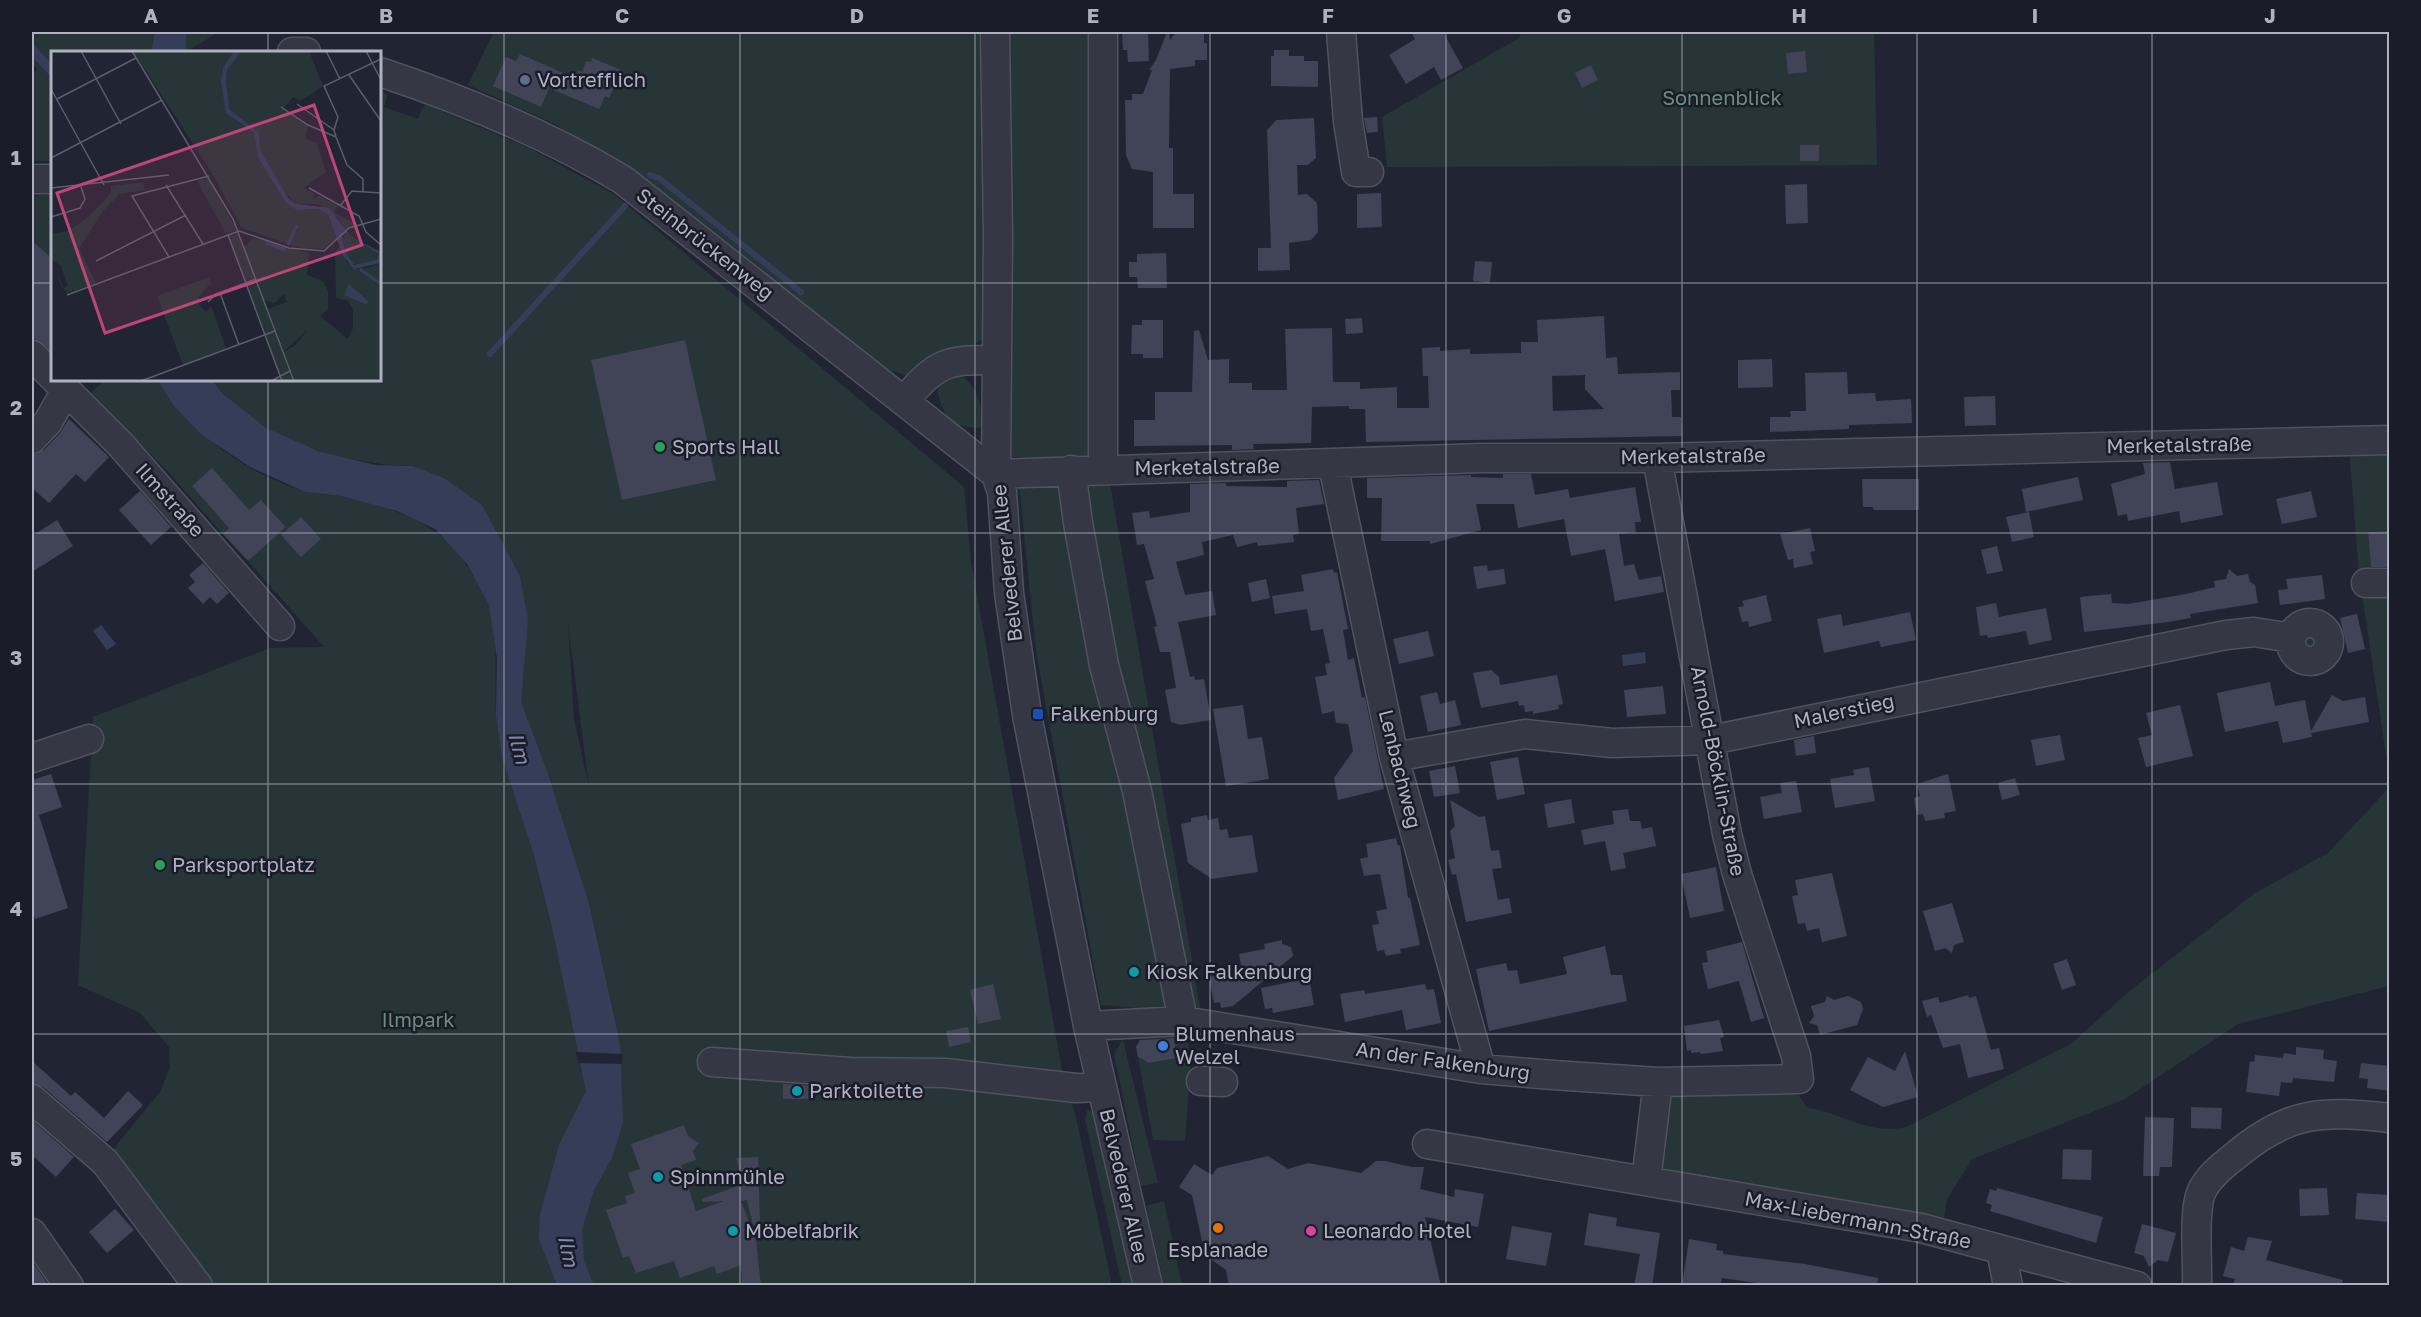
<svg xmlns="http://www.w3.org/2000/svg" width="2421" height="1317" font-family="'Golos Text',sans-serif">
	<rect width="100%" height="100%" fill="#212533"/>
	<!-- green -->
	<path fill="#273539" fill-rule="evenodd" d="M32,32H155L151,52H52V64L32,43Z
		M186,32H219L186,52Z
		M494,32H995L983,337C974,351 949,345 934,354C924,359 916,368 908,376L879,366L802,306L761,269L657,188L555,124L468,85Z
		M1000,32H1091L1095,458L1011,457Z
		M1522,32H1874L1877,165L1387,167L1382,117L1519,38Z
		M32,57L52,78V161H32V75L37,69L32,63Z
		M380,88L387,96L384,107L418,119L422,108L427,105L529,148L615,195L964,487L971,562L1062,1070L1075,1113L1112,1285H207L110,1153L160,1092L170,1068L169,1047L140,1013L78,985L93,717L270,648L324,647L248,561L286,527L261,500L223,534L171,475L91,393L105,380H158C190,433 244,472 303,491C316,495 331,494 344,497C404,511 446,524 477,582C481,590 487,598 489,606C499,642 494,679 496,715C497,729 500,743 502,756L528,619L412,466C341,464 256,440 212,380H380ZM568,624L589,787L574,719Z
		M52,194V258L32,241V196Z
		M958,374C977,384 982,405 983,425L979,428L955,425C945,416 936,398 938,384Z
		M2389,447V531L2368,532L2371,569L2389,568V775L2359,574L2349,448Z
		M1110,483L1201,1013L1101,1005L1036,651L1019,484Z
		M2298 642a13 13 0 1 1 26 0a13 13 0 1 1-26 0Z
		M2387,790H2389V986L2238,1024L2125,1099L1972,1159L1947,1199L1943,1225L1666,1174L1661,1166L1667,1095L1797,1092L1807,1108C1841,1112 1869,1136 1906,1127L2071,1044L2127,993L2255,893L2328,853Z
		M1186,1031L1191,1062L1185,1141L1153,1140L1138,1057L1149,1063L1177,1058L1173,1034Z
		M1123,1040L1158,1183L1141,1186L1114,1054Z
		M1087,1110L1095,1112L1140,1285H1122L1085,1119Z
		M1164,1201L1182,1285H1164L1146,1206Z"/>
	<!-- water -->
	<path fill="#363d59" d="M155,32H186V52H151Z
		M32,43L52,64V78L32,57Z
		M158,380H212L223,394L266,428L318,451L375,465L412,466L444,478L482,505L520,576L528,620L521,702L547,771L589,904L620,1044L623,1123L612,1158L594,1190L582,1229L584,1261L594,1285H557L539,1239L540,1215L559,1145L586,1091L553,931L534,855L502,758L496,716L497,659L489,605L467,564L435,529L397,511L341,496L305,492L250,467L202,435L173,405Z
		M101,625L116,644L107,650L93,631Z
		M1645,652L1646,663L1623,666L1622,655Z"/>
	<!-- pier -->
	<path fill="#212533" d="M576,1052L623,1054L622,1064L578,1063Z"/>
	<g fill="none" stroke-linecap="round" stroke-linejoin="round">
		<!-- stream -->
		<path stroke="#363d59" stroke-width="6" d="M650,175L659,178L801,292
			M490,354L625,206"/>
	</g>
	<!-- building -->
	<path fill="#404456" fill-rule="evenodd" d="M1122,32H1148L1149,61L1128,62L1127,50H1123Z
		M1167,32H1169L1170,40L1176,32H1204V43H1207V60H1195V66L1170,69L1169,148H1173V194H1194V228H1153V172L1132,169L1126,155L1125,100H1132V94H1143L1152,70H1149L1156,60Z
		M1411,32H1443L1463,68L1441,80L1434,67L1406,84L1389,55L1415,39Z
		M1274,50H1289V56H1304V61H1318V87L1271,86V56H1274Z
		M1805,51L1807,72L1788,74L1786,53Z
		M520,54L575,78L578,70L582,72L586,61L591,62L592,58L621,70L609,98L605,96L599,109L549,88L541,107L493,86L506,57L516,61Z
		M1591,65L1598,80L1582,88L1575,73Z
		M1377,117L1378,132L1367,133L1364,118Z
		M1314,118L1316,158L1308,165H1297L1298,195L1307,194L1317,203L1318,232L1311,240L1289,243L1290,270L1258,271V248H1271L1267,130L1276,120Z
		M1800,145H1819V161H1800Z
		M1807,184L1808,223L1786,224L1785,185Z
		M1381,193L1382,227L1357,228V194Z
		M32,241L52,258V353L32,337Z
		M1166,253L1167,288H1138L1137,277H1129V262H1137V254Z
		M1475,261L1492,262L1490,283L1473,281Z
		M1604,316L1606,358L1617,357L1618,374L1680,372V390H1671L1672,417H1681L1682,436L1366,442L1365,409H1349V406L1312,407L1311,443L1253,444L1254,449L1232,450V445L1134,446V420H1155V392H1192L1194,331L1199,330L1208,360L1229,359V383H1252V390H1287L1285,329L1332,328L1333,382H1360V389L1397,387V408H1429L1428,376H1423L1422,348L1440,347V351L1470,349V354L1521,353V342H1538L1537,320ZM1585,375V389L1604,409L1553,411L1552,376Z
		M1362,318L1363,333L1346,334L1345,319Z
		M1142,320H1163V358H1143V354H1131L1132,325H1142Z
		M685,340L716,480L622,500L591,360Z
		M1772,359L1773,387L1738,388V360Z
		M1847,372L1848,394L1875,393L1876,401L1911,399L1912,423L1849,425V429L1770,432V417H1791L1790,411H1806L1805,373Z
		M1995,396L1996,425L1965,426L1964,397Z
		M69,419L109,457L85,482L76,474L49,503L32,488V455L44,450L60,433Z
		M2170,462L2175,489L2217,482L2223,515L2181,523L2179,511L2128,521L2127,514L2118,516L2111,484L2145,474L2143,463Z
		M212,468L249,510L261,500L286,527L248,561L223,534L229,528L192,486Z
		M1503,474H1531L1535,495L1568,489L1570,498L1635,487L1641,522H1635L1636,532L1619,534L1624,566L1634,564L1639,580L1661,576L1664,592L1615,601L1605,549L1571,556L1564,519L1518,528L1514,504H1476L1481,530L1430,544V541H1381L1382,498H1367V478L1471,475V477L1503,478Z
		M2078,477L2083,500L2026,512L2022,489Z
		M1862,479H1919V510H1874L1873,507H1863Z
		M1319,480L1324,504L1296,508L1299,534L1293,535L1294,542L1258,546L1257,542L1237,547L1233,535L1202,542L1204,555L1176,562L1185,595L1212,591L1216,615L1178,622L1190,677L1194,676L1195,680L1204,679L1211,720L1180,725L1171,722L1165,690L1176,688L1170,652H1160L1154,627L1157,626L1145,581L1154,579L1144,544L1137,545L1132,513L1149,511L1150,518L1190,512V484L1226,483V486L1287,487V481Z
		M140,491L171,527L151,545L119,510Z
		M2311,491L2317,517L2282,524L2276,499Z
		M2029,512L2034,537L2012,542L2006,517Z
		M301,517L321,539L301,557L281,535Z
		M57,520L73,546L32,572V536Z
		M1810,528L1815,551L1810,552L1813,564L1794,568L1793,559L1788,560L1780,534Z
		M2390,531V567H2371L2368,532Z
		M1997,546L2003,571L1987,574L1981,550Z
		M203,563L229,593L217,604L210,597L203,604L188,588L195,582L189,575Z
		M1487,565L1488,571L1504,569L1506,584L1477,589L1473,567Z
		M1333,569L1334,573L1337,572L1348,629L1343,630L1348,660L1354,658L1362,698L1365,697L1384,789L1338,800L1334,778L1353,751L1348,724L1336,723L1334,711L1322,714L1315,677L1327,675L1325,664L1330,663L1323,629L1311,631L1307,609L1275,614L1272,596L1304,591L1301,575Z
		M2229,569L2237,576L2248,574L2250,582L2255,585L2258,603L2190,614L2191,618L2168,622L2084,632L2080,597L2111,594L2112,603L2128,604L2186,594L2215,587L2214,581L2226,579Z
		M2322,575L2325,599L2280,605L2278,590L2288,589L2286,579Z
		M1266,579L1270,598L1252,602L1248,583Z
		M1766,595L1772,621L1749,627L1748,621L1742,622L1738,607L1744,606L1742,601Z
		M1996,603L1999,617L2046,608L2052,640L2029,645L2026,631L1988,638L1987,635L1980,636L1976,607Z
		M1910,612L1916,640L1881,647L1879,641L1824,653L1817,619L1841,614L1843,626Z
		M2357,614L2365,649L2348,653L2340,618Z
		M1428,631L1434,656L1399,664L1393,639Z
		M1491,670L1499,677L1500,685L1557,675L1563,704L1558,705L1559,709L1533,714V711L1525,712L1524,705L1519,706L1518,701L1481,708L1473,673Z
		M2270,682L2275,706L2305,700L2311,731L2332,695L2343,701L2365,697L2369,722L2311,733L2312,737L2283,743L2278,721L2225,732L2217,693Z
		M1663,686L1666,714L1627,717L1624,690Z
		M1437,692L1440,704L1455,700L1461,725L1428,732L1420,696Z
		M1243,705L1248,739L1262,737L1269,779L1226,786L1213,709Z
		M2180,705L2193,756L2146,767L2138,738L2152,735L2146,713Z
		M2060,735L2065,760L2036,766L2031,740Z
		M1814,736L1816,753L1796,756L1794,740Z
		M1518,757L1525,794L1497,800L1490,762Z
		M1455,766L1460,793L1434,797L1429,771Z
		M1869,767L1875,801L1835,808L1830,779L1854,775L1853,770Z
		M51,774L62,807L39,815L68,908L35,919L32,908V780Z
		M1948,774L1956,811L1944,813L1945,818L1925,821L1923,814L1917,815L1914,798L1920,796L1917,784Z
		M2015,778L2020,795L2002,800L1998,783Z
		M1796,781L1802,812L1764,819L1760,797L1782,793L1780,783Z
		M1571,799L1575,823L1548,828L1544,804Z
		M1450,800L1479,817L1485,816L1491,851L1499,850L1502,868L1492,869L1498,900L1509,898L1512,913L1466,922L1456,874L1452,875L1448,860L1455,858L1450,831L1455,826Z
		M1628,809L1630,821H1640L1642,829L1652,827L1656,846L1623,853L1626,868L1611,871L1605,841L1584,845L1581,830L1614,824L1612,811Z
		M1207,815L1208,820L1218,818L1220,830L1227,829L1229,838L1252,835L1258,872L1212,879L1188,863L1181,824L1191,822V818Z
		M1396,838L1398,846L1400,845L1408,898H1410L1420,945L1400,949L1401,953L1386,956L1384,950L1377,951L1372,925L1379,924L1376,911L1387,909L1380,874L1364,876L1360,859L1368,857L1366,844Z
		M1716,867L1724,911L1690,918L1681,874Z
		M1832,873L1847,936L1822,942L1819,928L1807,931L1805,923L1798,924L1792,896L1798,895L1795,880Z
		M1952,903L1964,942L1954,945L1952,953L1945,948L1935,951L1923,911Z
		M1282,940V944L1291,947L1293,956L1233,1006L1221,1008L1220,1002L1214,1003L1209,977L1242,970L1239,954L1265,949L1264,944Z
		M1742,942L1764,1018L1751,1022L1739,981L1708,989L1702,963L1708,962L1706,951Z
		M1605,946L1611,975H1622L1627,1001L1489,1031L1476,969L1506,963L1508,971L1517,970L1520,984L1567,974L1563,957Z
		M2067,959L2076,985L2062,990L2053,964Z
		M1309,978L1314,1005L1273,1013L1272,1008L1265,1009L1261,988Z
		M993,984L1001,1019L978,1024L970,990Z
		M1425,984L1427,990L1434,989L1441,1023L1406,1030L1402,1010L1345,1022L1340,994L1364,990L1365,994Z
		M1968,995L1969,998L1976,996L1991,1050L1999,1048L2004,1069L1968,1078L1960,1044L1943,1048L1931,1015L1927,1017L1922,1001L1938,997L1940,1003Z
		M1827,996L1834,1000L1848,996L1861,1002L1863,1009L1857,1025L1820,1035L1817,1025L1809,1023L1814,1016L1811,1006L1825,1002Z
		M1719,1020L1724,1037L1720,1038L1723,1051L1701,1054L1700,1052L1691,1053V1050L1687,1051L1684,1026Z
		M968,1027L971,1042L949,1047L946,1031Z
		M1174,1038L1177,1058L1149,1063L1138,1057L1136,1047L1140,1040Z
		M2296,1047L2324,1050L2323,1059L2337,1061L2334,1082L2293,1078L2292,1083L2281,1082L2279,1096L2246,1092L2250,1061L2254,1062L2255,1055L2283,1058L2284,1053L2296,1055Z
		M1905,1051L1918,1097L1883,1107L1850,1090L1868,1057L1895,1071Z
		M32,1061L71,1096L75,1092L104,1118L128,1091L143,1105L107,1142L43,1087L32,1083Z
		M2361,1063L2390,1066V1091L2367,1088L2368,1079L2359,1078Z
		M783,1084L811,1086L810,1099H783Z
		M2191,1107L2222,1108L2221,1129L2191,1128Z
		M2145,1117L2174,1118L2172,1167H2160L2159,1176H2143Z
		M32,1120L74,1157L56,1177L32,1155Z
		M684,1125L688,1136L699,1143L693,1151L696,1160L681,1165L696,1211L724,1201L702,1202V1199L743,1184L736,1158L758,1157L760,1224L753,1225L747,1200L741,1201L756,1240L761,1286H742L741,1265L717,1274L714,1266L680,1278L674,1261L636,1273L629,1256L623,1258L606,1210L627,1203L625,1196L635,1193L628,1173L640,1169L631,1144Z
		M2063,1149L2092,1150L2091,1180L2062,1179Z
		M1268,1156L1288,1169L1308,1163L1361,1173L1376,1161H1385L1412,1167H1424L1420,1189L1454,1197L1455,1189L1484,1194L1478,1227L1425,1217L1441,1286H1229L1226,1270L1205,1255L1192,1195L1179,1187L1194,1164L1212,1175L1217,1168Z
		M1997,1188L2103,1217L2096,1243L1990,1211L1992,1205L1986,1203L1990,1189L1996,1191Z
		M2327,1188L2329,1215L2300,1216L2299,1189Z
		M2357,1193L2390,1195V1222L2355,1219Z
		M115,1209L134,1230L107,1253L89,1232Z
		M1589,1213L1617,1218L1616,1226L1660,1233L1652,1286H1634L1640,1254L1584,1245Z
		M2142,1224L2176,1233L2168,1262L2158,1260L2149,1267L2144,1256L2134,1253Z
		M1512,1226L1552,1233L1546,1266L1506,1259Z
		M2248,1237L2272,1241L2266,1260L2343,1280L2342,1286H2233L2235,1279L2223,1276L2231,1247L2244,1251Z
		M1689,1239L1717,1244L1716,1250L1723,1251V1254L1805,1264L1878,1278L1877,1286H1756L1757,1283L1722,1278L1720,1286H1682Z
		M32,1261L49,1286H32Z"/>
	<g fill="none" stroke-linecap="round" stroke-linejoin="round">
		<!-- minor casing -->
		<g stroke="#4f525f" stroke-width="31">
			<path id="minor" d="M995,32L998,236L996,474L1002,492L1009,593L1027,715L1088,1026L1148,1286
				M1341,32L1348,121L1356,172H1369
				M292,52H306
				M380,72C464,100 547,134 623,180L996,474
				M32,179H52
				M32,355L52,376
				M56,380L120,444L280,626
				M904,401C936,363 946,359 996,360
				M32,439L48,422L66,390
				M1333,465L1394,757L1481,1069
				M1071,470L1078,523L1104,665L1137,791L1183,1021
				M1103,470V32
				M996,474L1482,458H1657L2390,440
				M2366,583H2390
				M2291 642a19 19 0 1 1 38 0a19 19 0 1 1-38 0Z
				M1394,757L1525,734L1612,743L1711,740L2226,635L2254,632L2291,638
				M32,758L89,739
				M1088,1026L1183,1021L1481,1069L1553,1075L1658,1082L1799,1079L1796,1056L1737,874L1727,834L1657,458
				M712,1062L850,1072L945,1073L1076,1088L1101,1087
				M1201,1081L1223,1082
				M32,1099L105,1162L198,1286
				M1427,1144L1921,1228L2137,1286
				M1646,1181L1658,1082
				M32,1233L69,1286
				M2001,1250L2008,1286
				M2197,1286C2198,1262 2193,1213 2201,1193C2207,1178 2222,1166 2235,1156C2288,1111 2323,1110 2390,1118"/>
		</g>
		<!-- minor -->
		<use href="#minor" stroke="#353744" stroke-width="28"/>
	</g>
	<!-- grid -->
	<path fill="none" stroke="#afb1c1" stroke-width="1.5" stroke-opacity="0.55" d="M268,32V52M504,32V1286M740,32V1286M975,32V1286M1210,32V1286M1446,32V1286M1682,32V1286M1917,32V1286M2152,32V1286M32,283H52M380,283H2390M268,380V1286M32,533H2390M32,784H2390M32,1034H2390"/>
	<!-- markers -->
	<circle fill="#5c6f8a" stroke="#1a1d29" stroke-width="2" cx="525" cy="80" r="6"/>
	<g fill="#2e9e5b" stroke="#1a1d29" stroke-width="2">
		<circle cx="660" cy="447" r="6"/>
		<circle cx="160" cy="865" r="6"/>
	</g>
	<rect fill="#1a4fb4" stroke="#1a1d29" stroke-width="2" x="1032" y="708" width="12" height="12" rx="3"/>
	<g fill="#0f9aa8" stroke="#1a1d29" stroke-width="2">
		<circle cx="1134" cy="972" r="6"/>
		<circle cx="797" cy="1091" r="6"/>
		<circle cx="658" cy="1177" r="6"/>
		<circle cx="733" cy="1231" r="6"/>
	</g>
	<circle fill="#3f7fe0" stroke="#1a1d29" stroke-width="2" cx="1163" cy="1046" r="6"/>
	<circle fill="#e8710a" stroke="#1a1d29" stroke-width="2" cx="1218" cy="1228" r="6"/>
	<circle fill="#d1479c" stroke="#1a1d29" stroke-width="2" cx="1311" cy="1231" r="6"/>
	<g text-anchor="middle" stroke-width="5" stroke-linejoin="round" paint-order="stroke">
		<!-- poi labels -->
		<g font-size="20" fill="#afb1c1" stroke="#1a1d29" text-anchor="start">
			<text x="537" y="87">Vortrefflich</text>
			<text x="672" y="454">Sports Hall</text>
			<text x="1050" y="721">Falkenburg</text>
			<text x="172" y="872">Parksportplatz</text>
			<text x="1146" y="979">Kiosk Falkenburg</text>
			<text x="1175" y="1041">Blumenhaus<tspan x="1175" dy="23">Welzel</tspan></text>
			<text x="809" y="1098">Parktoilette</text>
			<text x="670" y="1184">Spinnmühle</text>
			<text x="745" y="1238">Möbelfabrik</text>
			<text x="1323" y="1238">Leonardo Hotel</text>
			<text x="1218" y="1257" text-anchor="middle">Esplanade</text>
		</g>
		<!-- park labels -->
		<g font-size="20" fill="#698f7b" stroke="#1a1d29">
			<text x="1722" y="105">Sonnenblick</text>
			<text x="418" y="1027">Ilmpark</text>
		</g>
		<!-- street labels -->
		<g font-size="20" fill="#afb1c1" stroke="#1a1d29">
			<text transform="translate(705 244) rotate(38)" y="7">Steinbrückenweg</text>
			<text transform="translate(2179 445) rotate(-1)" y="7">Merketalstraße</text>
			<text transform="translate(1693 456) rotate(-1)" y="7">Merketalstraße</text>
			<text transform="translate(1207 467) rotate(-1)" y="7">Merketalstraße</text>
			<text transform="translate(170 500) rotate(48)" y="7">Ilmstraße</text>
			<text transform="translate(1007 563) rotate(-96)" y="7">Belvederer Allee</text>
			<text transform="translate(1844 711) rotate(-12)" y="7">Malerstieg</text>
			<text transform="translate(1400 769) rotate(76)" y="7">Lenbachweg</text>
			<text transform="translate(1718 771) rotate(79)" y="7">Arnold-Böcklin-Straße</text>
			<text transform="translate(1443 1061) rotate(8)" y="7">An der Falkenburg</text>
			<text transform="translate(1124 1186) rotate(77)" y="7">Belvederer Allee</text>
			<text transform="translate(1858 1220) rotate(11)" y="7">Max-Liebermann-Straße</text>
		</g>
		<!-- water labels -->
		<g font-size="21" font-style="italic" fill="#818aac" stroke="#1a1d29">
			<text transform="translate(519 748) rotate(75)" y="7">Ilm</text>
			<text transform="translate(568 1251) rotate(78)" y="7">Ilm</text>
		</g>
	</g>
	<!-- overview -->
	<g transform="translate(51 51)">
		<rect width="330" height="330" fill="#212533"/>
		<path d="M82,0H258L272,35L249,50L242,46L232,58L257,75L254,87L266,92L275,121L253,137L264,143L262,148L268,145L287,155L283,161L305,173L294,179L286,166L267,153H245L234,142L232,147L250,159L267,158L277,163L286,188L273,198L249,197L191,177L159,119ZM157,127L177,162L185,179L175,183L146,130ZM92,131L94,139L69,143L53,159L28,197L45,232L23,240L20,233L22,240L16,242L11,236L6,223L13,237L17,235L10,215L0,208V183L17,180L36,167L59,143L60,135ZM187,182L194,196L202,187L258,202L256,224L272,230L277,240V258L269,265L297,288L302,277V258L296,249L285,247L284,201L289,195L296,212L311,219L330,212V320L327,330H244L233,301L246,293L256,279L233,300L217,258L236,251L233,243L223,252L213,249L242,330H231L178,185ZM295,182L328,203L326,209L310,215L301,213L294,200L291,186ZM158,226L160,232L148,245V254L155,261L160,255L175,297L132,314L106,245Z" fill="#273539"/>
		<path d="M183,0L188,3L176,19L175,29L178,58L208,82L209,99L237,147L245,153L278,157L300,186L330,201V212L303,218L292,205L277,163L267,158L246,159L235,152L207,106L203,81L175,62L170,30L172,17ZM295,182L328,203L326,209L303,214L294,200L291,185ZM298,233L317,250L316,254L293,244Z" fill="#363d59" fill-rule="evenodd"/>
		<path fill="none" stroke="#363d59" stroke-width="3" d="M215,192L235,199M237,194L246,174M309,218L330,233"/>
		<path fill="none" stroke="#5a5d6c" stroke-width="1.5" d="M30,0L70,73M81,0L182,168L243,330M275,0L289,28M315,0L330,29M298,24L330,70M0,38L53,134M6,48L85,7M246,53L283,79M230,56L257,74L285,86M0,107L111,49M115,134L152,193M0,137L118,124M258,137L308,165L315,181L330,194M312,140V128L296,114L285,86L283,79L287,66L273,35L330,8M289,155L301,140L330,142M0,166L29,157L34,148L30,136M188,180L238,197L273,200L298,177L330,168M177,184L231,330M118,206L81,145L158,125M45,210L135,164M169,242L188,294M16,244L188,180M157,251L165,243L205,228M90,330L224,280M220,330L239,320"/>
		<path fill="#bc467a" fill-opacity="0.15" stroke="#bc467a" stroke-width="3" d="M263,54L311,194L54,282L6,142Z"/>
		<rect width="330" height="330" fill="none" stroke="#afb1c1" stroke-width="3"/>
	</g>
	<!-- border -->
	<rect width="2421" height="1317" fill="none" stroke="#1a1d29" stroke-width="66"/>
	<rect x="33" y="33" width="2355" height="1251" fill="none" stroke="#afb1c1" stroke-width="2"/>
	<g font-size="20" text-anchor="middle" font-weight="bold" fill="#afb1c1">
		<text x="151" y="23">A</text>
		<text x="386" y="23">B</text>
		<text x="622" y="23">C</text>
		<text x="857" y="23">D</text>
		<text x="1093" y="23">E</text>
		<text x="1328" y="23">F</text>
		<text x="1564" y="23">G</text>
		<text x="1799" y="23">H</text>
		<text x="2035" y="23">I</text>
		<text x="2270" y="23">J</text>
		<text x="16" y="165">1</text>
		<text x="16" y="415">2</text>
		<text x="16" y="665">3</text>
		<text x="16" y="916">4</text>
		<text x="16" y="1166">5</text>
	</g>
</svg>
